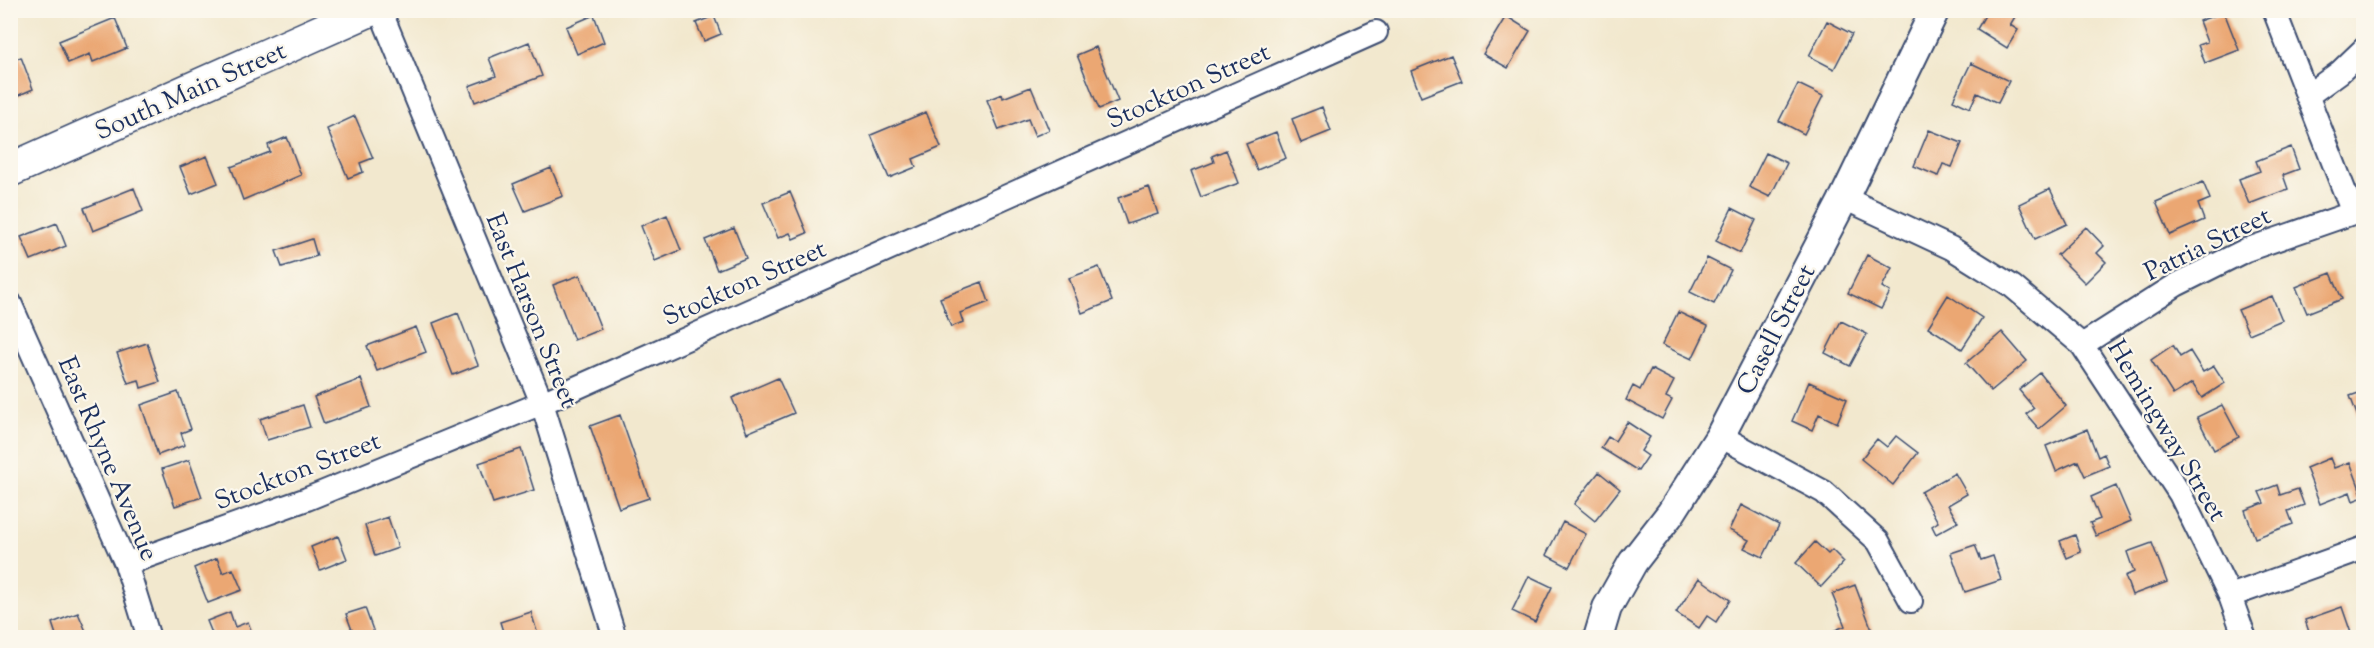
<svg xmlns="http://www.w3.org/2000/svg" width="2374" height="648" font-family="'Sorts Mill Goudy',serif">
	<rect width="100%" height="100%" fill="#fbf7ec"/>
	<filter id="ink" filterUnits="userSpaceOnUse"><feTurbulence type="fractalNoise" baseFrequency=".0167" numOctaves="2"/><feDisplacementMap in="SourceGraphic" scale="12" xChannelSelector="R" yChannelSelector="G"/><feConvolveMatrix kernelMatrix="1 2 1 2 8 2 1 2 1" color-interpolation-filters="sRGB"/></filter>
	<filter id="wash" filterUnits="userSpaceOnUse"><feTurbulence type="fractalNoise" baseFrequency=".008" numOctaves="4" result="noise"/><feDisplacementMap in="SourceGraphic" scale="24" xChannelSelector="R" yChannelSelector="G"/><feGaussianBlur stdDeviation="1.35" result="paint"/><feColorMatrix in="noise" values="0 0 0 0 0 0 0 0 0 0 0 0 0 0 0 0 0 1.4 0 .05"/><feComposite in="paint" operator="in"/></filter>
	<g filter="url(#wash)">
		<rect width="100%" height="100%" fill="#f2e8ce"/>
		<g id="blocks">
			<!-- building -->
			<path fill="#eba773" d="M1988,10H2019L2010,25L2018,30L2007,48L1977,29Z
				M2224,12L2239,50L2205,63L2198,45L2207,42L2199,21Z
				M594,15L604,42L577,54L566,27Z
				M714,16L721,34L704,41L696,23Z
				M1506,16L1530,31L1508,68L1483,54Z
				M115,18L127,48L93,62L90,54L68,63L59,41Z
				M1827,21L1852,34L1834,69L1809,56Z
				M529,42L542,76L475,102L469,86L496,76L489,58Z
				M1096,47L1118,101L1099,109L1077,55Z
				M1451,55L1462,81L1421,97L1411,71Z
				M21,57L33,89L10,99V62Z
				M1971,63L2009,81L1998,103L1977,93L1970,108L1953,100Z
				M1798,84L1823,96L1804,134L1779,121Z
				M1031,87L1049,130L1035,136L1028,119L999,130L987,100L1002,94L1003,98Z
				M1322,107L1331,131L1301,143L1292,119Z
				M926,112L941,147L913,159L916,167L889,178L871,135Z
				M355,116L373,158L360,163L363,172L348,178L327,129Z
				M1929,130L1962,143L1952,167L1943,164L1938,176L1914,166Z
				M1276,132L1286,158L1257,170L1246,144Z
				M287,137L301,175L243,200L231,167L270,152L268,145Z
				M2291,147L2299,169L2283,175L2288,189L2249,204L2239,179L2260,171L2256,161Z
				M1226,150L1239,183L1201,197L1191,171L1214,162L1212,156Z
				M1766,153L1787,163L1770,197L1749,187Z
				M207,156L218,183L191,194L180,167Z
				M551,168L563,196L525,211L513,184Z
				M2203,182L2210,199L2198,204L2204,220L2170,235L2156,202Z
				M1149,187L1158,214L1127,224L1118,198Z
				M134,188L143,211L93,231L84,208Z
				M2050,189L2067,224L2035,239L2019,204Z
				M790,192L807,233L793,239L790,233L778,238L763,203Z
				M1732,208L1756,220L1740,253L1716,241Z
				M667,215L681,250L655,261L641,226Z
				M57,223L66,246L31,260L21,237Z
				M2086,227L2104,246L2097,253L2106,262L2085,283L2057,255Z
				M734,228L746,258L717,270L705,240Z
				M312,239L317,256L282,267L276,251Z
				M1867,255L1892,268L1882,287L1890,292L1881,309L1848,293Z
				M1707,258L1731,270L1714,304L1690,292Z
				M1099,267L1112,301L1082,313L1069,278Z
				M2331,273L2342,299L2307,313L2296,287Z
				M580,275L601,329L574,340L553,285Z
				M982,282L989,302L960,313L963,322L951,327L940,298Z
				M1948,295L1982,318L1962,349L1928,327Z
				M2272,296L2282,320L2249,334L2238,310Z
				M1678,312L1708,326L1692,359L1662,345Z
				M458,313L478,365L453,375L433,323Z
				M1841,321L1867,334L1850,366L1825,353Z
				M416,327L426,352L377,371L367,346Z
				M2002,332L2027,361L1991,391L1966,363Z
				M147,343L160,382L141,388L139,380L128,383L117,353Z
				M2173,345L2180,357L2190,351L2203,372L2214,366L2225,383L2202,398L2192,383L2173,395L2151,360Z
				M1651,369L1674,381L1666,397L1672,400L1662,419L1626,400L1633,386L1640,390Z
				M2040,373L2066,406L2039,429L2026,414L2034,408L2019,390Z
				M778,378L794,413L747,433L732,398Z
				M361,379L371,407L324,424L314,397Z
				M1809,382L1847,399L1837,423L1819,414L1812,430L1792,421Z
				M2364,391V419L2359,420L2350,396Z
				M178,392L191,429L181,433L185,445L158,455L141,405Z
				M303,405L310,427L267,440L260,419Z
				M2222,405L2239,437L2214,450L2197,417Z
				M620,415L649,498L619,508L590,426Z
				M1627,422L1650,437L1641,451L1648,456L1638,471L1601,448L1608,437L1615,441Z
				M2087,429L2098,457L2104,454L2109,466L2085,476L2078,461L2056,471L2046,446Z
				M1896,436L1918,453L1893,485L1861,459L1877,439L1887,447Z
				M521,449L534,490L493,503L479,463Z
				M2330,458L2334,468L2350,462L2363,497L2353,501L2350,492L2320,504L2306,468Z
				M189,460L202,497L175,506L162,469Z
				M1599,472L1620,489L1595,521L1574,504Z
				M1955,473L1967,494L1948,505L1958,522L1936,534L1932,526L1938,522L1921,492Z
				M2277,485L2280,495L2298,489L2304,505L2288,511L2293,524L2255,538L2245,510L2264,503L2259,492Z
				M2116,486L2131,521L2096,536L2090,523L2100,519L2091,497Z
				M1741,505L1779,525L1763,557L1744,548L1749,540L1729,530Z
				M388,517L398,548L375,556L365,525Z
				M1563,522L1586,534L1569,567L1546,555Z
				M2075,535L2081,552L2067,558L2060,541Z
				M338,536L347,559L320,570L311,547Z
				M1815,542L1828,554L1832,550L1844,562L1821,587L1796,563Z
				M2152,543L2167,582L2132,595L2125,576L2134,572L2127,552Z
				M1975,545L1981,560L1993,556L2001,580L1965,592L1951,553Z
				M217,558L223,573L233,569L242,590L208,603L194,568Z
				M1529,576L1552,587L1535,622L1512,611Z
				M1699,578L1730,600L1716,622L1707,616L1699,628L1676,613Z
				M1855,585L1872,630L1853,638H1836L1833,631L1845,626L1832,594Z
				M2342,607L2351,633L2338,638H2311L2305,620Z
				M365,608L374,633L355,638L346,614Z
				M230,612L235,627L248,622L254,638H214L207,621Z
				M531,612L539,638H505L500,622Z
				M78,613L89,638H57L52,623Z"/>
		</g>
	</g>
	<g filter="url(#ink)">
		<use href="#blocks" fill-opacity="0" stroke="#3b4b6f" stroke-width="1.5"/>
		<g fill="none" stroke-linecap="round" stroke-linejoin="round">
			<!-- minor casing -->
			<g stroke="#3b4b6f" stroke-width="26">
				<path id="minor" d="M380,10L542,403L615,638
					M2274,10L2353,213
					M2307,96L2340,72L2364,49
					M1844,198L1951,248L2012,286L2082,345L2180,494L2230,596L2245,638
					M10,303L126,564L149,638
					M2082,345L2176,285L2246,250L2364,209
					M1720,436L1824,492L1878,541L1911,601
					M126,564L307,499L542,403L1376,32
					M2230,596L2364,548"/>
			</g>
			<!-- tertiary casing -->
			<g stroke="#3b4b6f" stroke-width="32">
				<path id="tertiary" d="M1598,638L1607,608L1633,562L1671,513L1720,436L1844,198L1935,10"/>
			</g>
			<!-- primary casing -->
			<g stroke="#3b4b6f" stroke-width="36">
				<path id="primary" d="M10,170L369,10"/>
			</g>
			<!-- minor -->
			<use href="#minor" stroke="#fff" stroke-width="22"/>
			<!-- tertiary -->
			<use href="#tertiary" stroke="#fff" stroke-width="28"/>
			<!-- primary -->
			<use href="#primary" stroke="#fff" stroke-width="33"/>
		</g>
	</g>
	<g text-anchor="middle" stroke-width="4.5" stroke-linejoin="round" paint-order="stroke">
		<!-- street labels -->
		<g font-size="26" fill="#1b2f5e" stroke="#fbf7ec">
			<text transform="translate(1188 85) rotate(-24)" y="9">Stockton Street</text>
			<text transform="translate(190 90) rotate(-24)" y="9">South Main Street</text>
			<text transform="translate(2207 243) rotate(-26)" y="9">Patria Street</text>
			<text transform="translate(744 282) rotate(-24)" y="9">Stockton Street</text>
			<text transform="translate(533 310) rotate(68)" y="9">East Harson Street</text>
			<text transform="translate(1775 329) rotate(-63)" y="9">Casell Street</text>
			<text transform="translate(2168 430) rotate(59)" y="9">Hemingway Street</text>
			<text transform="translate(109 458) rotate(67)" y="9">East Rhyne Avenue</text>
			<text transform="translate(297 470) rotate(-21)" y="9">Stockton Street</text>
		</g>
	</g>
	<!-- margin -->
	<rect width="2374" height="648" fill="none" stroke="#fbf7ec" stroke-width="36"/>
</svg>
